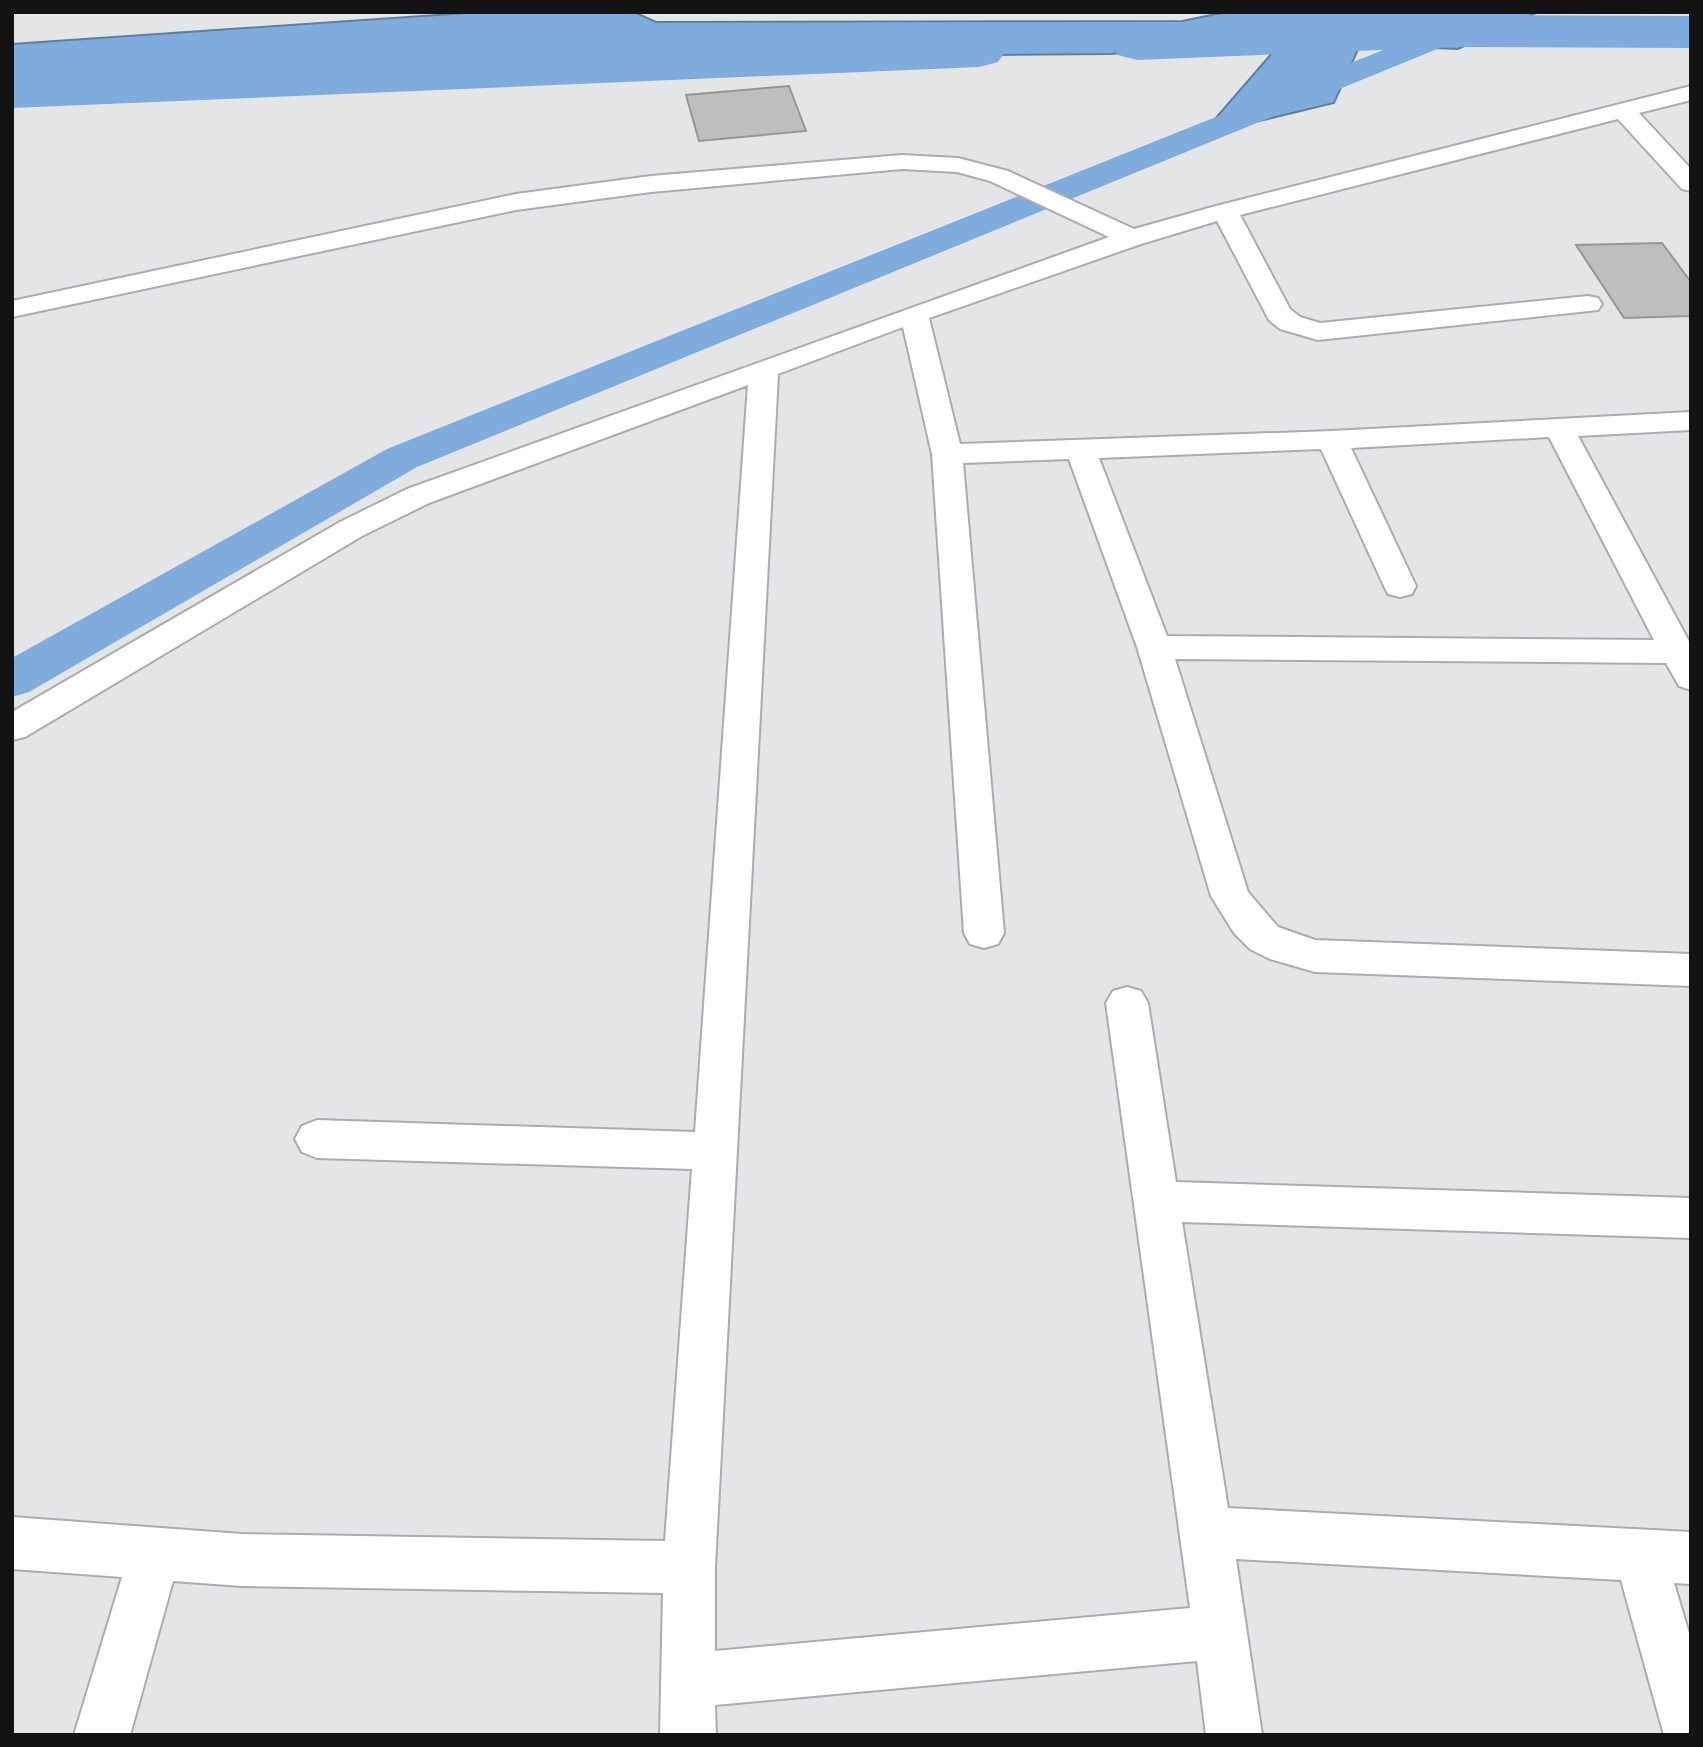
<svg xmlns="http://www.w3.org/2000/svg" width="1703" height="1747" font-family="Signika,sans-serif">
	<rect width="100%" height="100%" fill="#e4e5e7"/>
	<!-- water -->
	<path fill="#7facdd" stroke="#5f7ea1" stroke-width="2" d="M481,12H634L656,22L1182,21L1226,12H1538L1458,49L1360,45L1334,103L1201,135L1286,37L1111,54L409,60L12,88V44Z"/>
	<g fill="none" stroke-linecap="round" stroke-linejoin="round">
		<!-- canal -->
		<path fill="#7facdd" fill-rule="evenodd" d="M1453,22L1464,24L1469,31L1464,38L417,467L29,692L12,697V658L387,449Z"/>
		<!-- river -->
		<path fill="#7facdd" fill-rule="evenodd" d="M1453,15L1691,16V48L1453,47L1137,60L1118,55L1110,44L1118,33L1137,28Z
			M979,35L998,40L1006,51L998,62L979,67L12,108V74Z"/>
	</g>
	<!-- building -->
	<path fill="#bebec1" stroke="#969699" stroke-width="2" d="M789,86L806,131L699,141L686,95Z
		M1662,243L1691,282V316L1624,318L1576,245Z"/>
	<g fill="none" stroke-linecap="round" stroke-linejoin="round">
		<!-- minor casing -->
		<g stroke="#abacaf" stroke-width="4">
			<path id="minor" d="M1691,86V100L1639,113L1691,169V191L1682,189L1618,119L1240,215L1290,309L1300,317L1320,323L1588,296L1598,298L1602,304L1598,310L1318,340L1280,329L1269,320L1217,221L1141,244L929,318L960,444L1332,431L1691,412V430L1578,436L1691,645V690L1679,686L1666,663L1175,659L1248,892L1278,927L1315,940L1691,954V986L1315,972L1270,959L1250,949L1234,933L1211,896L1137,647L1069,459L963,463L1004,933L998,944L984,948L970,944L964,933L932,454L903,327L778,374L715,1567V1651L1190,1608L1106,1003L1113,991L1127,987L1141,991L1148,1003L1176,1182L1691,1198V1238L1182,1222L1228,1508L1691,1532V1584L1674,1583L1691,1640V1735H1664L1621,1580L1236,1559L1262,1735H1206L1197,1661L715,1705L716,1735H660L663,1593L242,1586L173,1581L130,1735H74L122,1577L12,1569V1517L242,1534L665,1541L692,1169L317,1158L302,1152L295,1139L302,1126L317,1120L695,1132L748,385L429,503L362,536L25,737L12,740V712L340,522L407,489L1109,237L990,181L957,172L902,169L651,192L516,210L12,317V301L516,194L651,176L902,155L958,158L1008,171L1134,229L1216,206ZM1549,437L1654,640L1167,636L1099,458L1321,449L1384,586L1388,594L1400,597L1412,594L1416,586L1351,448Z"/>
		</g>
		<!-- minor -->
		<use href="#minor" fill="#fff" fill-rule="evenodd"/>
	</g>
	<!-- border -->
	<rect width="1703" height="1747" fill="none" stroke="#131314" stroke-width="28"/>
</svg>
